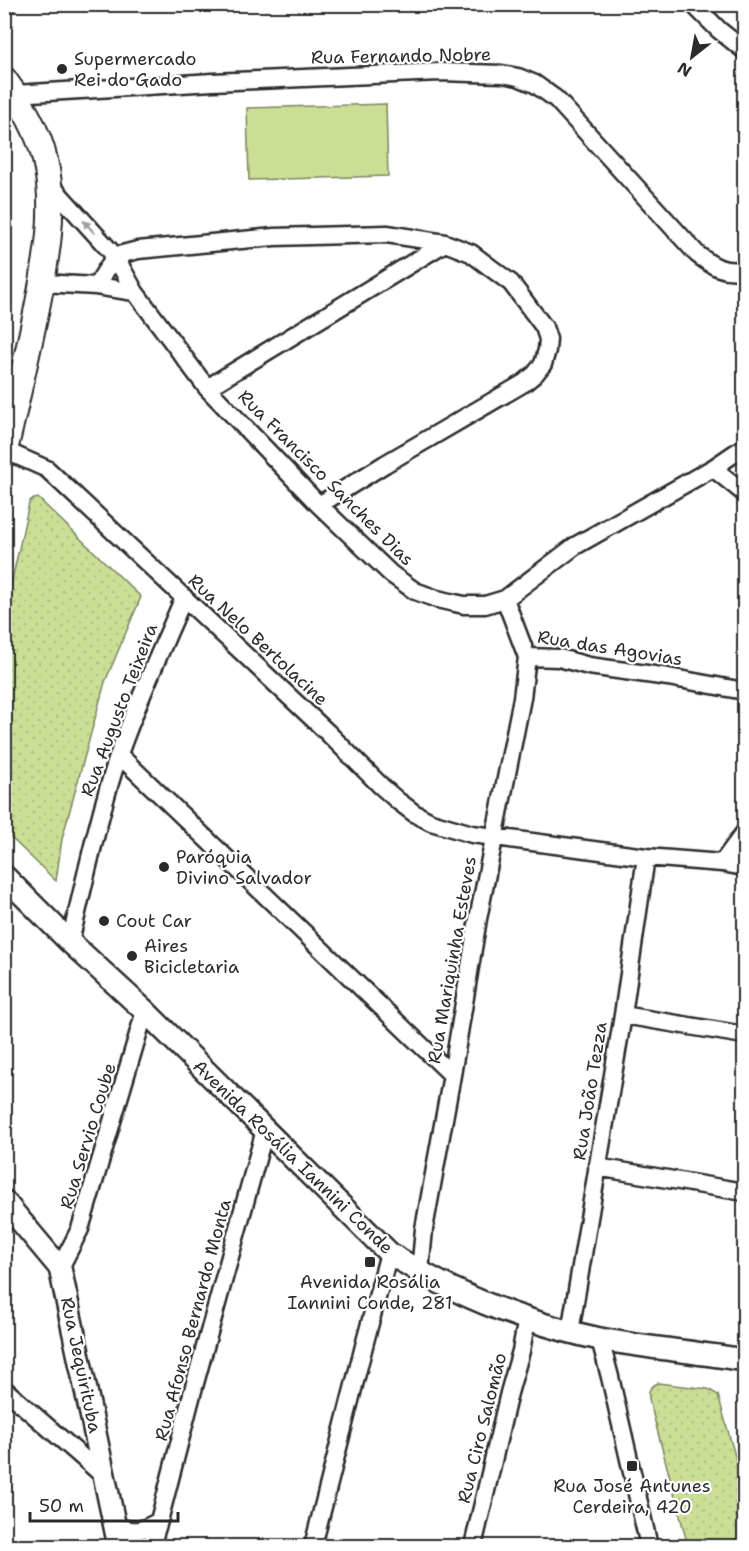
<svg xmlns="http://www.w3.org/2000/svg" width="749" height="1551" font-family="'Shantell Sans',sans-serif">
	<defs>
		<pattern id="park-dots" width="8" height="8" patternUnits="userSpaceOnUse" patternTransform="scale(1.5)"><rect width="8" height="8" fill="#cadf95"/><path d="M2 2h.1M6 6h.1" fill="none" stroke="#aec081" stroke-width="1.8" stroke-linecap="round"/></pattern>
	</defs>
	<rect width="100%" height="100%" fill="#fff"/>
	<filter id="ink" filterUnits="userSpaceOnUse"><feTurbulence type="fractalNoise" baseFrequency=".0167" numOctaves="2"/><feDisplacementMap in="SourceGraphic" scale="12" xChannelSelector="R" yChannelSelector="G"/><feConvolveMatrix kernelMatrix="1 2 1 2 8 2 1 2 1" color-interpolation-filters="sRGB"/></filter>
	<g filter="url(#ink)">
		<!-- grass -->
		<path fill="#cadf95" stroke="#7a8560" stroke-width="1.5" d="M386,104L388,176L249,180L247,108Z"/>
		<!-- park -->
		<path fill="url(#park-dots)" stroke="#7a8560" stroke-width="1.5" d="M38,498L141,597L105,682L62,839L56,881L4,831L5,612L29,503L31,500Z
			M658,1383L708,1389L718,1395L744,1488V1546H688L649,1399C648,1390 649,1388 658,1383Z"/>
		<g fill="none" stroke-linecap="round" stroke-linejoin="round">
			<!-- minor casing -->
			<g stroke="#2b2b2b" stroke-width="21">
				<path id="minor" d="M693,4L719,30L744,50
					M4,6L7,4
					M15,94L213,82L440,72L502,74L518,77L535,84L556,99L697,254C712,266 725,274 744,269
					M49,183L115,256L135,292L207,388L319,505L391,574L415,591L437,599L464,605H485L505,599L575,546L713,468L744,447
					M42,283L96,286L135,292
					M96,286L115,256L138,250L274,237L387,234L445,243L471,253L511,283L544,327L548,339L547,350L543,364L535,374L524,383L385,464L319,505
					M207,388L445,243
					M4,450L47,469L327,732L381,786L398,801L414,813L431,822L472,834L646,857L722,863L744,867
					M713,468L744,493
					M505,599L527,657L559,658L589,666L668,677L744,691
					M119,755L452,1075
					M722,863L744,833
					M70,942C85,880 98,818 118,757C136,704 162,649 184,597
					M623,1015L744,1035
					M597,1167L744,1192
					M60,1268L80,1229L145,1011
					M420,1272L424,1229L452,1075L478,919L522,698L527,657
					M570,1332L623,1015L646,857
					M600,1339L610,1377L649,1546
					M4,1389L105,1477
					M115,1525C134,1534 142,1531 159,1521
					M151,1546L159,1521L192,1394L265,1130
					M313,1546L366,1338L389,1253
					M473,1546L509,1393L521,1351L527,1318"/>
			</g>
			<!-- tertiary casing -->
			<g stroke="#2b2b2b" stroke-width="26">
				<path id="tertiary" d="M4,876L70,942L145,1011L389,1253C410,1266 431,1279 453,1289C496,1310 552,1329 600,1339C648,1348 696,1352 744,1360
					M4,1201L60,1268L119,1546"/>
			</g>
			<!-- secondary casing -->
			<g stroke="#2b2b2b" stroke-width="28">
				<path id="secondary" d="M4,79C22,104 38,130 45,160C57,210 46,263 36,313C26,361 15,408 4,455"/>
			</g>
			<!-- minor -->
			<use href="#minor" stroke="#fff" stroke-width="16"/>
			<!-- tertiary -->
			<use href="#tertiary" stroke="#fff" stroke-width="21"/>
			<!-- secondary -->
			<use href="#secondary" stroke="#fff" stroke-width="24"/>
		</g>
		<!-- one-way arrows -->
		<defs><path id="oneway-solid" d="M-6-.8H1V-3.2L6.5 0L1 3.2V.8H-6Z" transform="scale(1.5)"/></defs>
		<use fill="#a0a0a0" href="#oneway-solid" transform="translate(89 227) rotate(-132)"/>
	</g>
	<!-- markers -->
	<g fill="#2b2b2b" stroke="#fff" stroke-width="2">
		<circle cx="62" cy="69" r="6"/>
		<circle cx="164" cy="867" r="6"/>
		<circle cx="104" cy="921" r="6"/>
		<circle cx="132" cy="956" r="6"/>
		<rect x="364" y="1256" width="12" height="12" rx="3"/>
		<rect x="626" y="1460" width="12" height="12" rx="3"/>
	</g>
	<g text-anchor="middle" stroke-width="4.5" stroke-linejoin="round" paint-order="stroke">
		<!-- street labels -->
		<g font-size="18" fill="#2b2b2b" stroke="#fff">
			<text transform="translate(401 56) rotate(-1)" y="6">Rua Fernando Nobre</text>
			<text transform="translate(326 478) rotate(45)" y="6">Rua Francisco Sanches Dias</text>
			<text transform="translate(258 640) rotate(43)" y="6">Rua Nelo Bertolacine</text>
			<text transform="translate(610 648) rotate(9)" y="6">Rua das Agovias</text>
			<text transform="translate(119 710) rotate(-69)" y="6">Rua Augusto Teixeira</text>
			<text transform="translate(452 960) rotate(-80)" y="6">Rua Mariquinha Esteves</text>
			<text transform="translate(590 1091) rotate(-81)" y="6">Rua João Tezza</text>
			<text transform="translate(88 1136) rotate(-73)" y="6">Rua Servio Coube</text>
			<text transform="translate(293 1157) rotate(44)" y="6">Avenida Rosália Iannini Conde</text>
			<text transform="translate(193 1320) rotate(-75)" y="6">Rua Afonso Bernardo Monta</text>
			<text transform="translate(81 1365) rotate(78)" y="6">Rua Jequirituba</text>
			<text transform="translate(482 1428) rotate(-76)" y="6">Rua Ciro Salomão</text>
		</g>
		<!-- poi labels -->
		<g font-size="18" fill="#2b2b2b" stroke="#fff" text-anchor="start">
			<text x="74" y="65">Supermercado<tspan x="74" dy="21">Rei do Gado</tspan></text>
			<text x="176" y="863">Paróquia<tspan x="176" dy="21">Divino Salvador</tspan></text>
			<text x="116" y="927">Cout Car</text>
			<text x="144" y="952">Aires<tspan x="144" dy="21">Bicicletaria</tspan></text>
			<text x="370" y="1288" text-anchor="middle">Avenida Rosália<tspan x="370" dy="21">Iannini Conde, 281</tspan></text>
			<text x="632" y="1492" text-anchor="middle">Rua José Antunes<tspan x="632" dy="21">Cerdeira, 420</tspan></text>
		</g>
	</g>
	<!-- margin -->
	<rect width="749" height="1551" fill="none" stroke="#fff" stroke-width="24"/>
	<rect x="12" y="12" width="725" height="1527" fill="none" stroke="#2b2b2b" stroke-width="2" filter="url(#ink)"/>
	<!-- north arrow -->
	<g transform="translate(692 57) rotate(211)" stroke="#ffffff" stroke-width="4.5" paint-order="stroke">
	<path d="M0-4.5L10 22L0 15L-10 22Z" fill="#2b2b2b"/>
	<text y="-9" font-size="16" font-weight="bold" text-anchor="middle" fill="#2b2b2b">N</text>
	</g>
	<!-- scale -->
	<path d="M30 1512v9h148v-9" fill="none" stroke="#2b2b2b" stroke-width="3"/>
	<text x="39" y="1512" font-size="18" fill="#2b2b2b" stroke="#ffffff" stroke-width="4.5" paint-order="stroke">50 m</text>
</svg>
